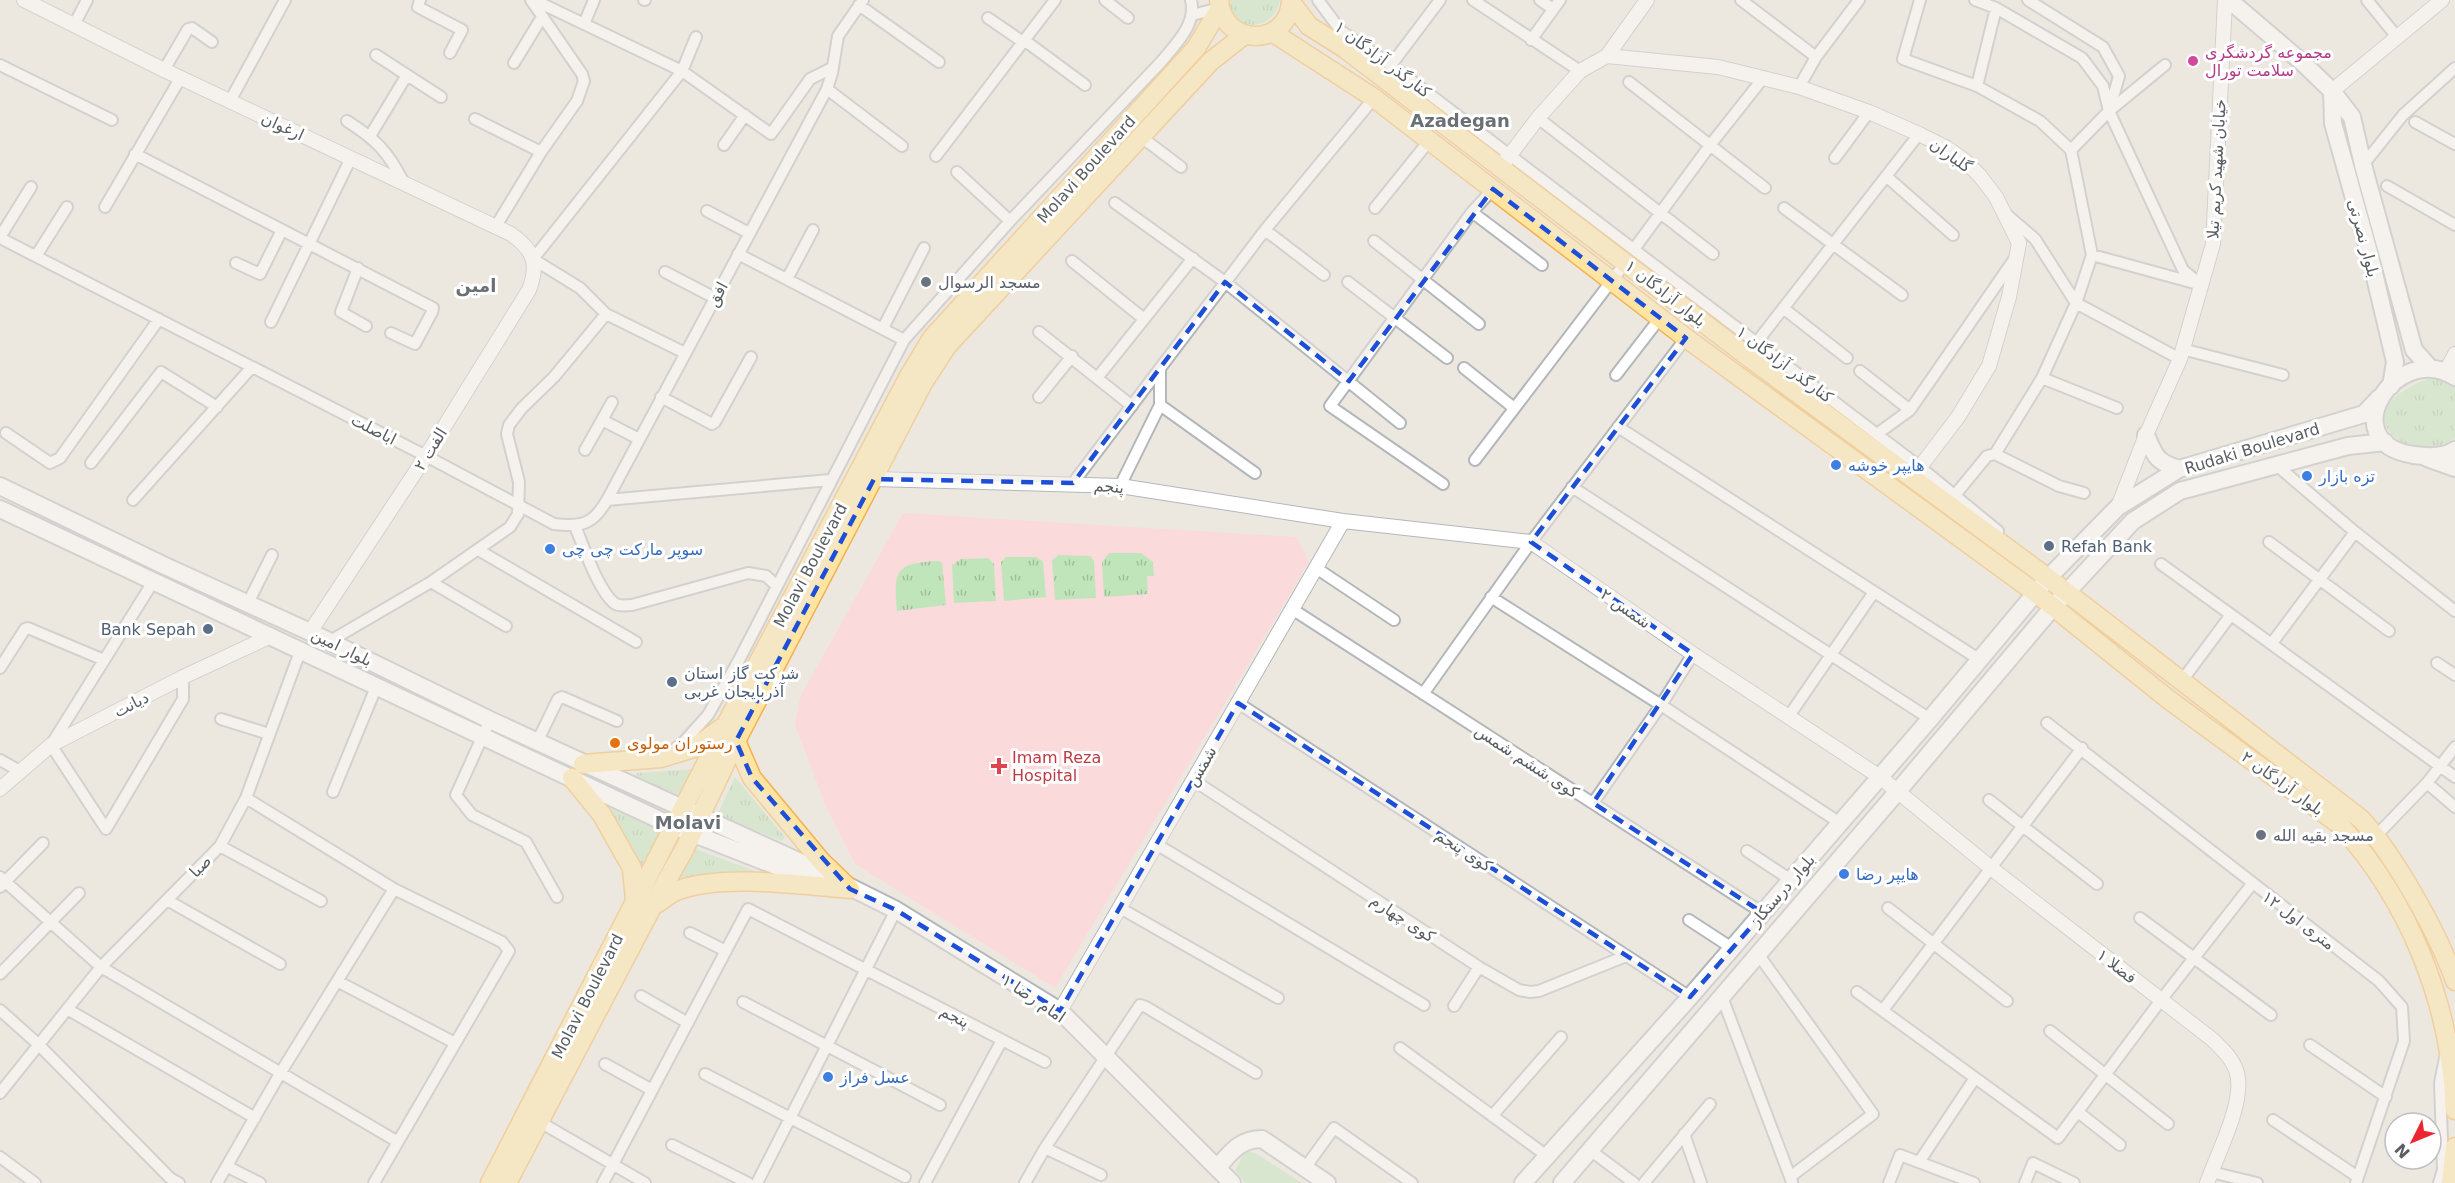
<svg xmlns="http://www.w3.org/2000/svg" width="2455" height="1183" font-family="'DejaVu Sans','Noto Naskh Arabic',sans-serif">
	<defs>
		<pattern id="grass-tufts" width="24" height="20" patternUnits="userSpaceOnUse" patternTransform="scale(1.5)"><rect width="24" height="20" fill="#c1e5bb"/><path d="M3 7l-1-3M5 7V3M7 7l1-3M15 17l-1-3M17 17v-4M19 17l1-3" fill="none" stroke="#a0bd9b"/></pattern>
	</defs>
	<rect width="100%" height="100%" fill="#ece8e0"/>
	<!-- medical -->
	<path fill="#fbdadb" d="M903,513L1297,537L1309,562L1055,988L855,864L826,807L795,725L800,697Z"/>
	<!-- grass -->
	<path fill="url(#grass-tufts)" d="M1230,0H1280C1274,33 1231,33 1230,0Z
		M2435,378L2447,381L2455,386V439C2417,468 2350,422 2405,390C2415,384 2423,379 2435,378Z
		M1109,553H1141L1153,562L1154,576H1147L1148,594L1104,597L1102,562Z
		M1059,555L1090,556L1094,561L1096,598L1055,600L1052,560Z
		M1006,557H1036L1043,562L1046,597L1004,601L1001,562Z
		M988,558L994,564L996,601L954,603L952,565L961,559Z
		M939,561L942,563L946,605L897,611C893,569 896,563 939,561Z
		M694,769L683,797L636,778L637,773Z
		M735,777L785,837L782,841L717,815Z
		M610,808L662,830L647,864L641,865L607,810Z
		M693,848L763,874L761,877L677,878Z"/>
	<!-- park -->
	<path fill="#c1e5bb" d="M1245,1151L1257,1154L1302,1183H1245L1235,1170Z"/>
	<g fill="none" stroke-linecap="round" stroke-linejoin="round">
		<!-- minor casing -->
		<g stroke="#b3b7bb" stroke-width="14">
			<path id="minor" d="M420,0L418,7L462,30L450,53
				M534,0L682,71L771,134L810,79L832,68
				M644,0H645
				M1105,0L1128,18
				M1318,0L1341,31L1391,65L1920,467L1998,531
				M1473,0L1580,71
				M1540,0L1553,9
				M1741,0L1816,57
				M1920,0L1903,59L1977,86L2040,121L2071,150
				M1975,0L1996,8L2082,58L2103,86L2109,111L2183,270L2201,285
				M2028,0L2103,47L2119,76L2110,108
				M2367,0L2397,37
				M859,5L939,62
				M1192,15L1220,8
				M988,18L1023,42
				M584,24L594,0
				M74,25L87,0
				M1024,40L1085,85
				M1531,40L1560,0
				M376,55L441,97
				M514,63L542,17
				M0,65L112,120
				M1391,65L1440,0
				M164,70L188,29L192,28L212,42
				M1629,82L1765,188
				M1977,86L1996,8
				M1799,87L1816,57L1859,0
				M827,89L902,146
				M230,101L285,0
				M1538,118L1713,254
				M475,119L541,152
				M347,121C377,140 388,152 404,183
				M2415,122L2455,144
				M370,136L407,75
				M1140,136L1181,167
				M724,145L745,115
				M2071,150L2109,111L2165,65
				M135,154L433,308L432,312L415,344L391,333
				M936,156L1055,0
				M1835,158L1869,112
				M2363,165L2403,115L2455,68
				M957,172L1010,221
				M1886,176L1953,235
				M2387,186L2455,225
				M1115,203L1225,282L1400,423
				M105,207L181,77
				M1375,208L1429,141
				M1784,208L1902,295
				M707,211L749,233
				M1472,212L1542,265
				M2006,214L2035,239L2076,303L2180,359
				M496,226L541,152L577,101L584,81L582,74L531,0
				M1265,230L1324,275
				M0,237L31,187
				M0,238L426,456L554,524C581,527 593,525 607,500L830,480
				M1374,241L1479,324
				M1634,249L1711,144L1764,77
				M738,254L904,340
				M2092,255L2198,284
				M36,256L67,207
				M1072,261L1144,319
				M236,263L260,274L282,230
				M358,268L341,312L366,326
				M665,272L715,298
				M787,279L813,230
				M1348,282L1447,358
				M1783,308L1847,358
				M271,322L351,158
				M883,328L924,248
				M1039,332L1132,406
				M1753,347L1919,134
				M2182,349L2283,375
				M685,353L606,314L580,288L533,259L682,71L696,37
				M1464,368L1514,408
				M1860,371L1910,410
				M1616,375L1660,318
				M1097,378L1193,258
				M2042,378L2117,408
				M661,397L712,424L715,422L751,357
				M1039,397L1072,356
				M1160,405L1255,473
				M602,420L612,402
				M1618,427L1980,660
				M6,433L50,463L60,458L159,319
				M1877,434L1910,410L2015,258
				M585,450L602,420L639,439
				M1995,454L2059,486L2084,493
				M1475,460L1626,262
				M91,463L161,372L217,407
				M2275,464L2355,532L2455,611
				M1073,483L1265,230L1374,98
				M1443,484L1330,406L1472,212L1493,189
				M1120,486L1160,405V370
				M1572,487L1930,719
				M1955,495L1987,456L1995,454L2042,378L2076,303L2092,255L2071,150
				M133,500L252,367
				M607,500L827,89L832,73L838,36L863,0
				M575,526C583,545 598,590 614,603C619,607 626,605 632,605L748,573L766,576L776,585
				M2269,542L2389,631
				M480,551L636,642
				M2161,564L2455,777
				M1316,568L1394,620
				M153,582L51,745L106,829L183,699V677
				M431,582L506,626
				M1491,597L1661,705L1840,823
				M248,603L272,555
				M1292,609L1763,913
				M330,641L431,582L510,527L518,514L519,482L507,434L509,425L522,408L554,377L606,314
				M2272,643L2355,532
				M2437,663L2455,675
				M0,668L25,629L28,628L104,660
				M2181,682L2230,616
				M1423,694L1531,542L1686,338
				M1238,703L1690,997
				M1789,716L1874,592
				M221,719L269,734
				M490,720L456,795L472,815L526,842L557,897
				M2047,723L2379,981L2402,1007L2404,1041L2356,1183
				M537,742L558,699L562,697L617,721
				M673,750L681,745L708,715L739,660L904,340L1010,221L1161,62C1176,44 1197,24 1191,0
				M0,760L20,771
				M1193,780L1479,967L1519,990L1530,992L1539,991L1626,956
				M2427,783L2455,807
				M333,792L377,685
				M246,798L394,889L502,942L509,951L374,1183
				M1989,800L2097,884
				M1593,803L1661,705L1693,654
				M2372,840L2427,783L2455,747
				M1156,844L1424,1005
				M220,846L321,901
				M1747,851L1791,880
				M0,877L101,967L398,1142
				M0,887L43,843
				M167,900L280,964
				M1120,908L1278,998
				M1888,908L2007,1001
				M2140,918L2271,1015
				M1689,920L1732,948
				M690,933L726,951
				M1758,954L1873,1114L1790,1177
				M0,974L79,893
				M337,981L455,1043
				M1857,992L2058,1138L2161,1000L2252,884
				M641,996L688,1023
				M1722,997L1792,1182
				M743,1002L940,1105
				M1454,1006L1479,967
				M67,1009L255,1118
				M0,1010L38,1044L170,1178L179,1183
				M1883,1010L2082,748
				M2050,1031L2168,1124
				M2310,1045L2386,1097
				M1400,1048L1547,1156
				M605,1064L652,1090
				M705,1074L905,1177
				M0,1093L101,967L220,846L246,798L301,649
				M2078,1112L2120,1145
				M1492,1116L1561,1037
				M2273,1120L2358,1177
				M540,1122L645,1183
				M1684,1134L1701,1183
				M672,1145L748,1183
				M1045,1148L1101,1175
				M1590,1150L1634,1183
				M0,1157L35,1183
				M1919,1162L1975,1078
				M228,1167L260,1183
				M1305,1168L1334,1128L1412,1183
				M2211,1172L2257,1183
				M217,1183L281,1072L394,889
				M603,1183L748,909L1045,1062
				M757,1183L896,910
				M925,1183L1002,1040
				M1025,1183L1045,1148L1140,1005L1146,1007L1256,1073
				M1644,1183L1710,1104
				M1889,1183L1900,1155L1974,1183
				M2025,1183L2033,1163L2074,1183
				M2439,1183L2443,1170L2440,1083L2445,1058"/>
		</g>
		<!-- tertiary casing -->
		<g stroke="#b3b7bb" stroke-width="16">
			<path id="tertiary" d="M24,0L164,70L511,234C534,250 539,264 529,290L426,456L310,632
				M1607,56L1718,67L1799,87L1869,112L1919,134L1947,148L1964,160L1980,176L1996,197L2019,243L2009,297L1989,366L1958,417L1920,467
				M2332,91L2442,0
				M1500,168L1538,118L1580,71L1607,56L1647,0
				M2446,371L2455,354
				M874,479L1120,486L1343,521L1531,542L1693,654L1880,777L1991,868L2213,1040C2222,1049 2232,1058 2236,1070C2247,1099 2217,1154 2207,1183
				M2118,507L2146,435L2180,359L2213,244L2225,0
				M0,789L51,745L183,677L271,636
				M1060,1011L1343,521"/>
		</g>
		<!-- secondary casing -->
		<g stroke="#b2b7bb" stroke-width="20">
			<path id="secondary" d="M2229,0L2303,63L2332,91L2352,117L2363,165L2414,350L2431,369
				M2332,91L2333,123L2370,256L2395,362L2391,386
				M2455,377C2396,339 2331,443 2414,455C2428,457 2443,458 2455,450
				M2146,435C2155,456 2156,462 2179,469
				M2427,458L2455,468
				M0,486L163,565L310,632L490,720L798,861L896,910L1060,1011L1232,1183
				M0,509L666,823L799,875L818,880
				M1217,1168C1231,1152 1240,1139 1262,1139L1327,1183
				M1523,1183L1690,997L1930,719L2048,578L2118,507L2179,469L2364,414L2379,398
				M1562,1183L1898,791L2053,607L2133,521L2180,491L2348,446L2385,442"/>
		</g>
		<!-- primary casing -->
		<g stroke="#f4b151" stroke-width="21">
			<path id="primary" d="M1219,0C1223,48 1289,48 1291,0
				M1291,2L1309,26L1344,48L1747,356L2048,578L2361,819C2395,856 2438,933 2455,981
				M1272,32L1374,98L1686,338L2036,593L2168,699L2340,825C2410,902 2451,1005 2455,1110
				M736,741L752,778L821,861L850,889
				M583,764L661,758L694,748L723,727
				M572,778L602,815L632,868L635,901
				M656,904C663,900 671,892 679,890C724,874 802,885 850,889
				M490,1183L747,684L909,376L932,338L1196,48L1220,8
				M507,1183L652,907L685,848L736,741L923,383L947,346L1210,62L1244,35
				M2451,1183L2455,1147"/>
		</g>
		<!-- minor -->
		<use href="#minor" stroke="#fff" stroke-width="10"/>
		<!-- tertiary -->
		<use href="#tertiary" stroke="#fff" stroke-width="14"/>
		<!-- secondary -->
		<use href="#secondary" stroke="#fff" stroke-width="16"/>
		<!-- primary -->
		<use href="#primary" stroke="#ffe4a2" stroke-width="18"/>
	</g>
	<!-- marked area -->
	<path d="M0 0H2455V1183H0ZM1493,189L1686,338L1531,542L1693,654L1593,803L1763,913L1690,997L1238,703L1060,1011L896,910L850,889L752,778L736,741L874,479L1073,483L1225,282L1349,381Z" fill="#ece8e0" fill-opacity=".55" fill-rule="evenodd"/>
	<path fill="none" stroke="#1d4ed8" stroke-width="4.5" stroke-dasharray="12 8" stroke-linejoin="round" d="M1493,189L1686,338L1531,542L1693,654L1593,803L1763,913L1690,997L1238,703L1060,1011L896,910L850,889L752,778L736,741L874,479L1073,483L1225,282L1349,381Z"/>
	<!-- markers -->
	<circle fill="#d1479c" stroke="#fff" stroke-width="2" cx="2193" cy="61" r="6"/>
	<g fill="#6b7280" stroke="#fff" stroke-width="2">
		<circle cx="926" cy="282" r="6"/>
		<circle cx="2261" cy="835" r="6"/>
	</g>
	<g fill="#3f7fe0" stroke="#fff" stroke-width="2">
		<circle cx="1836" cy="465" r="6"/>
		<circle cx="2307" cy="476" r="6"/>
		<circle cx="550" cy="549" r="6"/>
		<circle cx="1844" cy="874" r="6"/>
		<circle cx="828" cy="1077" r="6"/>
	</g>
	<g fill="#5c6f8a" stroke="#fff" stroke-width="2">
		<circle cx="2049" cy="546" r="6"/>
		<circle cx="208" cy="629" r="6"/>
		<circle cx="672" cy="682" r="6"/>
	</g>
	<circle fill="#e8710a" stroke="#fff" stroke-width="2" cx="615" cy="743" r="6"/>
	<path fill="#e0444e" stroke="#fff" stroke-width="2" d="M996 757h6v6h6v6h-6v6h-6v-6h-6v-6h6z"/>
	<g text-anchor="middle" stroke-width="6" stroke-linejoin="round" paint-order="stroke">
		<!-- hotel labels -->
		<g font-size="16" fill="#b23c85" stroke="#fff" text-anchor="start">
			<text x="2205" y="58">مجموعه گردشگری<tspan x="2205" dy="18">سلامت تورال</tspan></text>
		</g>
		<!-- street labels -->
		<g font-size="16" fill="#595e61" stroke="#fff">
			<text transform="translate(1383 59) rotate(37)" y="6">کنارگذر آزادگان ۱</text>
			<text transform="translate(283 126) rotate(25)" y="6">ارغوان</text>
			<text transform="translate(1951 155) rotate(35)" y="6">گلباران</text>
			<text transform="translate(1086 169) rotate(-48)" y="6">Molavi Boulevard</text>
			<text transform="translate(2216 169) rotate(-87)" y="6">خیابان شهید کریم تیلا</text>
			<text transform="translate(2364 238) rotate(75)" y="6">بلوار نصرتی</text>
			<text transform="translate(1666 293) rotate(38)" y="6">بلوار آزادگان ۱</text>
			<text transform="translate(717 294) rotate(-62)" y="6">افق</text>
			<text transform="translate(1785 364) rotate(37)" y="6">کنارگذر آزادگان ۱</text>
			<text transform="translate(374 429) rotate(27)" y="6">اباصلت</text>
			<text transform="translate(2252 448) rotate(-17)" y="6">Rudaki Boulevard</text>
			<text transform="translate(430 449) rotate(-58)" y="6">الفت ۲</text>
			<text transform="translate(1109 486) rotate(5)" y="6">پنجم</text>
			<text transform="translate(810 565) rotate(-62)" y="6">Molavi Boulevard</text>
			<text transform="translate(1626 608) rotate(35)" y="6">شمس ۲</text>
			<text transform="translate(342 647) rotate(26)" y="6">بلوار امین</text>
			<text transform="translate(131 704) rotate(-27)" y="6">دیانت</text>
			<text transform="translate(1527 761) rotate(33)" y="6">کوی ششم شمس</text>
			<text transform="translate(1201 766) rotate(-60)" y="6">شمس</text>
			<text transform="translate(2283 783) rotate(36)" y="6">بلوار آزادگان ۲</text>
			<text transform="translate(1464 850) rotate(33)" y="6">کوی پنجم</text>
			<text transform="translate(200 866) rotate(-46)" y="6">صبا</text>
			<text transform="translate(1782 890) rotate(-49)" y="6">بلوار درستکار</text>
			<text transform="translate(1403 918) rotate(33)" y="6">کوی چهارم</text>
			<text transform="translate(2299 920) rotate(37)" y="6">۱۲ متری اول</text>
			<text transform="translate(2117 966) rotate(38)" y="6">فضلا ۱</text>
			<text transform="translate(587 996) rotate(-63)" y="6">Molavi Boulevard</text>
			<text transform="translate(1034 998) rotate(34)" y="6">امام رضا ۱</text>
			<text transform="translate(955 1016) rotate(27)" y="6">پنجم</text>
		</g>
		<!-- worship labels -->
		<g font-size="16" fill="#5b616d" stroke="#fff" text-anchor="start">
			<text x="938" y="288">مسجد الرسوال</text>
			<text x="2273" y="841">مسجد بقیه الله</text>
		</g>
		<!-- shop labels -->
		<g font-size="16" fill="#366cbe" stroke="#fff" text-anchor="start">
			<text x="1848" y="471">هایپر خوشه</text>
			<text x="2319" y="482">تزه بازار</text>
			<text x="562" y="555">سوپر مارکت چی چی</text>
			<text x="1856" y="880">هایپر رضا</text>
			<text x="840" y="1083">عسل فراز</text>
		</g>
		<!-- service labels -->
		<g font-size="16" fill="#4e5e75" stroke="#fff" text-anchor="start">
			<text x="2061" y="552">Refah Bank</text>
			<text x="196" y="635" text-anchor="end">Bank Sepah</text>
			<text x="684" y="679">شرکت گاز استان<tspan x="684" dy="18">آذربایجان غربی</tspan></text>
		</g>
		<!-- food labels -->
		<g font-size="16" fill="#c56008" stroke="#fff" text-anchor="start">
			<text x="627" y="749">رستوران مولوی</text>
		</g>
		<!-- health labels -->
		<g font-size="16" fill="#be3a42" stroke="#fff" text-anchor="start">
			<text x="1012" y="763">Imam Reza<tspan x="1012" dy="18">Hospital</tspan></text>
		</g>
		<!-- neighbourhood labels -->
		<g font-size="18" font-weight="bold" fill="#6a7074" stroke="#fff">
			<text x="1460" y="127">Azadegan</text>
			<text x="476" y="292">امین</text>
			<text x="688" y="829">Molavi</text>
		</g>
	</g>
	<!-- north arrow -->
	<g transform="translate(2413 1141) rotate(227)"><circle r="28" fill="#ffffff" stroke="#bdbfc0" stroke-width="1.5"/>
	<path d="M0-4.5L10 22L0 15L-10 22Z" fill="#ec2631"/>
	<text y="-9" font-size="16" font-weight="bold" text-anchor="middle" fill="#595e61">N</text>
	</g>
</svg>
